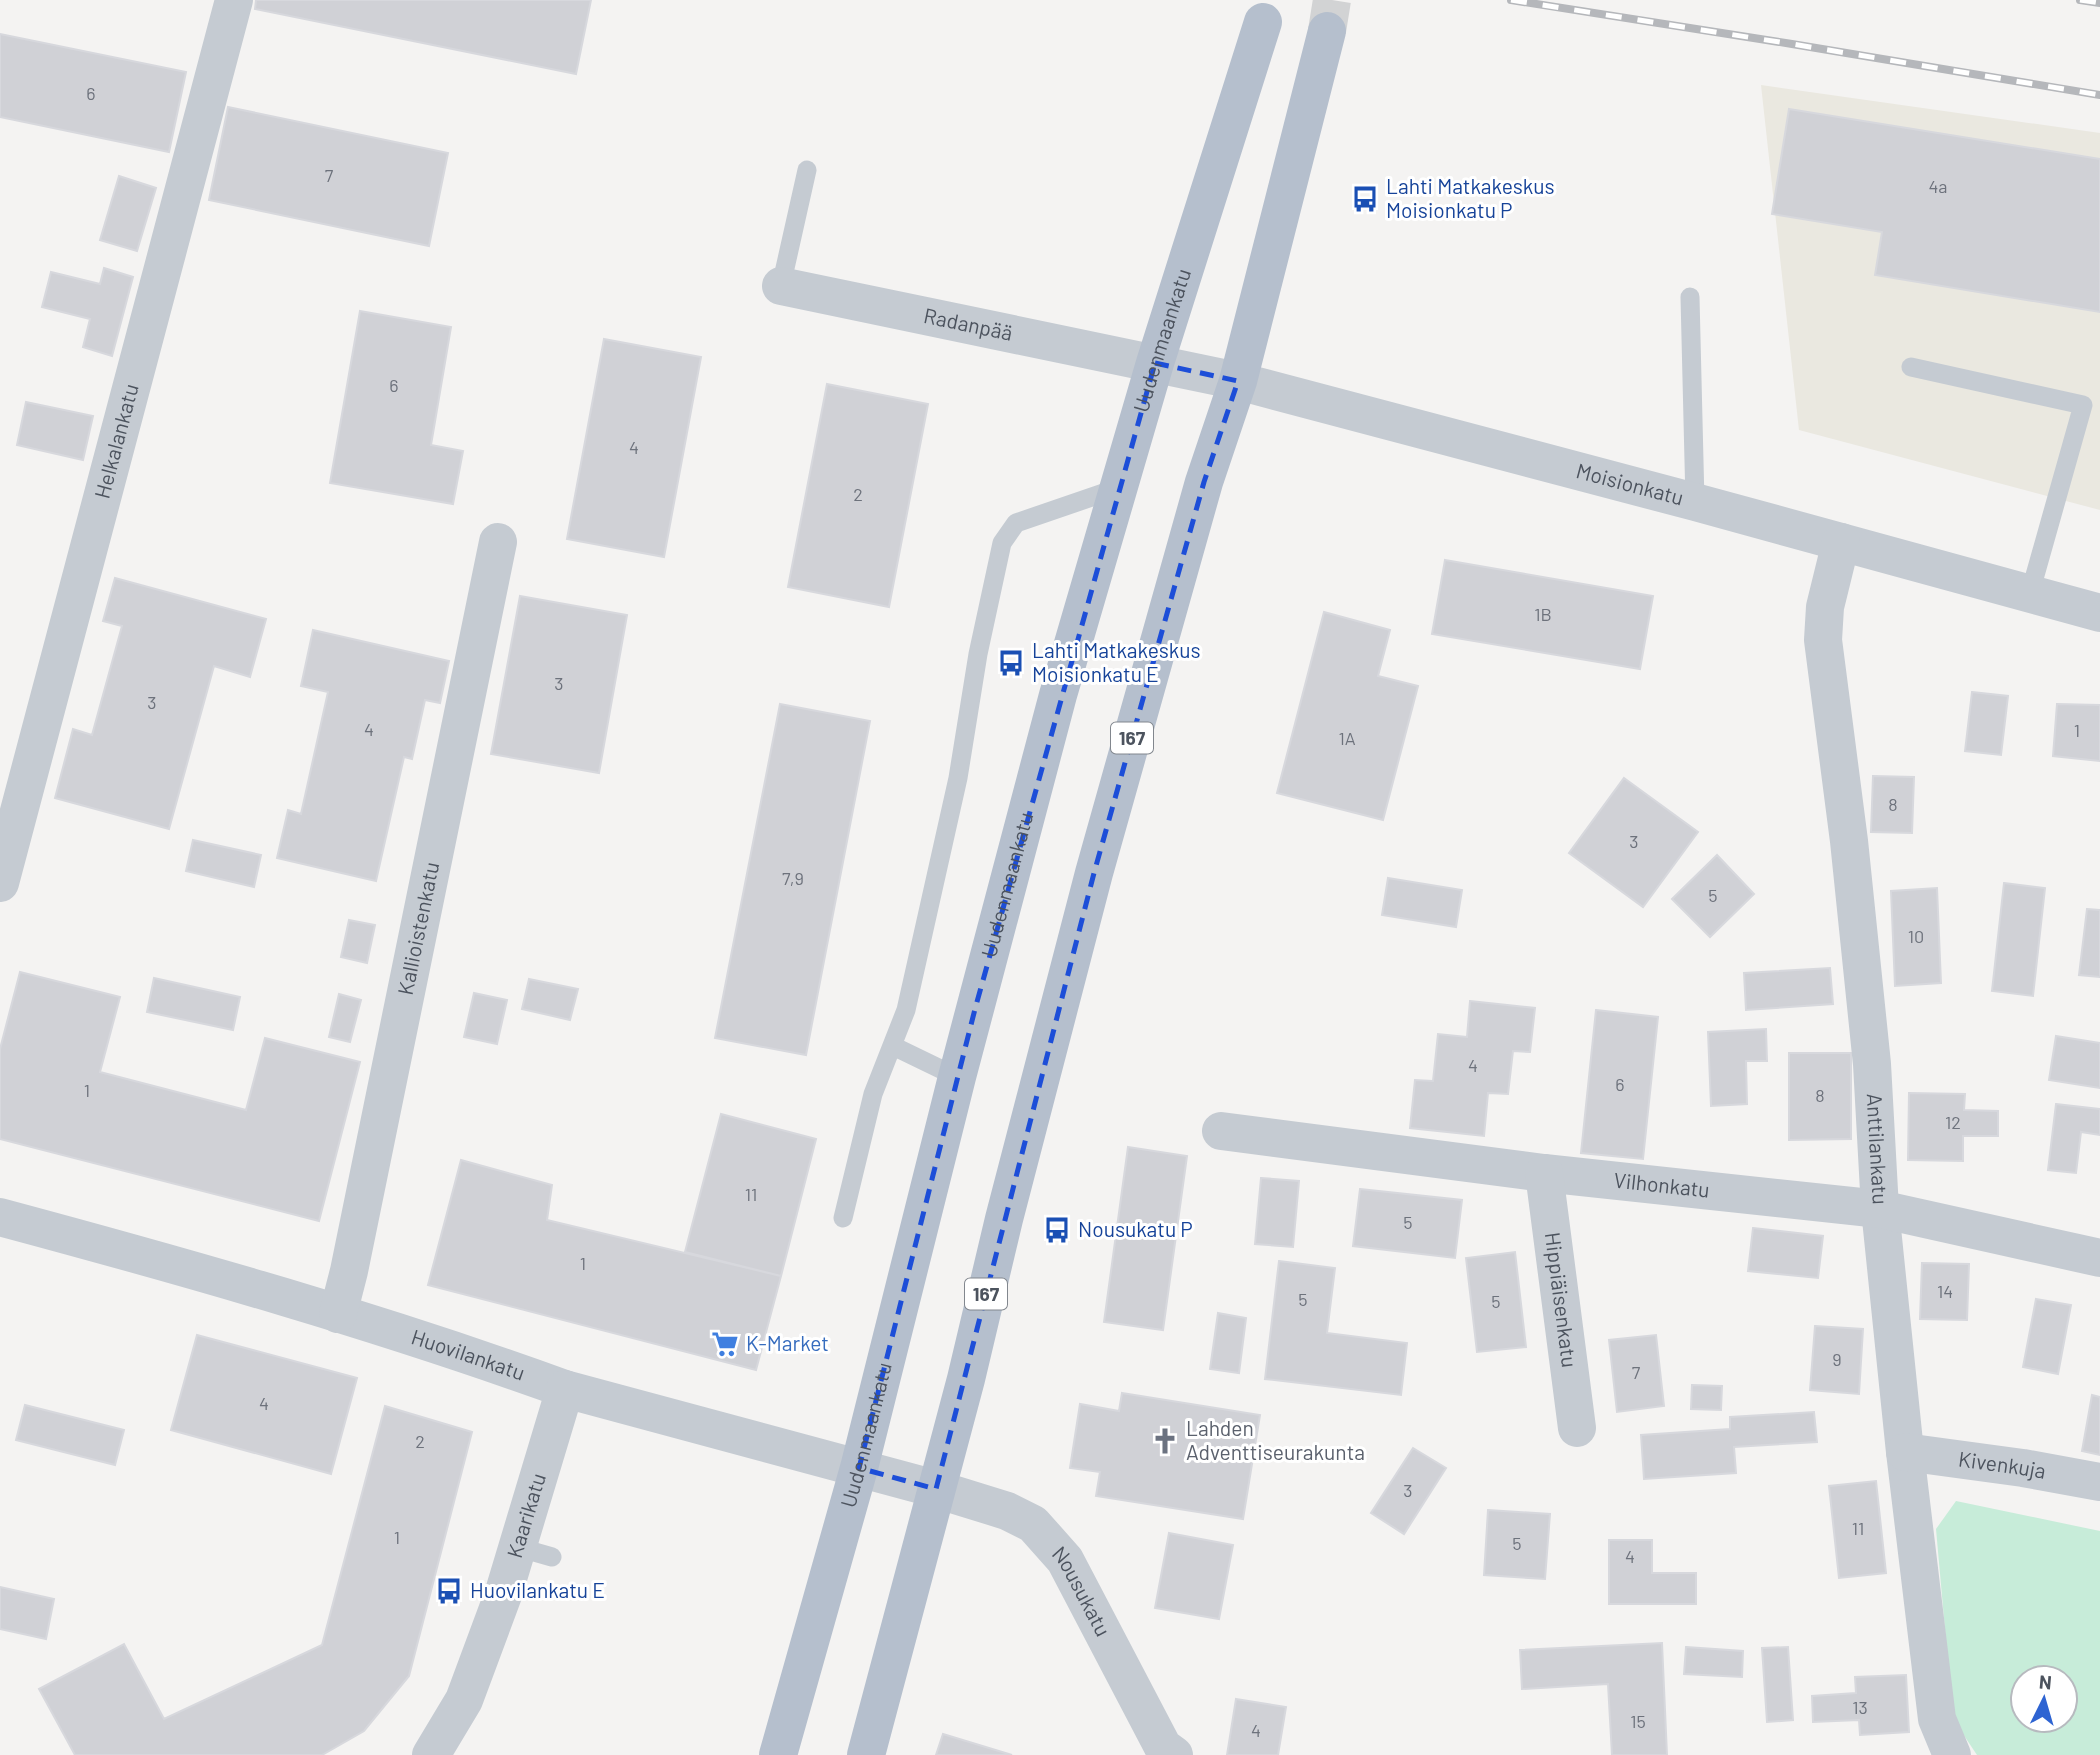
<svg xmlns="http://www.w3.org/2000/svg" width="2100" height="1755" font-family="Barlow,sans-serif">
	<rect width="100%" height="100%" fill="#f4f3f2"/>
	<!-- commercial -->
	<path fill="#eae8e0" d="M1761,85L2100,133V510L1799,430Z"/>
	<!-- green -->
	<path fill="#c7ecd9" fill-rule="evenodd" d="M1956,1501L2100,1531V1755H1977L1953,1719L1936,1529ZM2023,1678H2065V1720H2023Z"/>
	<!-- building -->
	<path fill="#d0d1d6" stroke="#d7d8dd" stroke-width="2" d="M256,0H591L576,74L255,9Z
		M0,34L186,72L169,152L0,117Z
		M228,107L448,153L429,246L209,200Z
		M1789,109L2100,159V312L1875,275L1882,232L1772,214Z
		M119,176L156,188L137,251L100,240Z
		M104,268L133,277L112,356L83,347L90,319L42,307L51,272L100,284Z
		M360,311L451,327L431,445L463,451L453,504L330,483Z
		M604,339L701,357L664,557L567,539Z
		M827,384L928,404L889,607L788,587Z
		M26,402L93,416L83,460L17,445Z
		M1445,560L1653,596L1640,669L1432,634Z
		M115,578L266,619L250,677L214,666L169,829L55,798L73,729L92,735L122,626L103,621Z
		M520,596L627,615L599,773L491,754Z
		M1324,612L1390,630L1378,676L1418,686L1383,820L1277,793Z
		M313,630L449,661L440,703L425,700L412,759L404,757L376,881L277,858L288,810L301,814L328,692L301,686Z
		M1972,692L2008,696L2001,755L1965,751Z
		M780,704L870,721L806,1055L715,1038Z
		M2057,704L2100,705V761L2053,756Z
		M1873,776L1914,777L1912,833L1871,832Z
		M1624,778L1698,832L1643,907L1569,853Z
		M193,840L261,855L254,887L186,871Z
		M1717,855L1754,894L1710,937L1672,899Z
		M1388,878L1462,890L1456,927L1382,915Z
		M2004,883L2045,888L2033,996L1992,991Z
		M1937,888L1941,983L1895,986L1891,891Z
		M2087,909L2100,910V977L2079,975Z
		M349,920L375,925L367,963L341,957Z
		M1830,968L1833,1004L1746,1010L1744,973Z
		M20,972L120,997L100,1072L246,1110L265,1038L360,1062L319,1221L0,1139V1049Z
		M154,978L240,997L233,1030L147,1012Z
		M529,979L578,989L570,1020L522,1009Z
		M474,993L507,1000L497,1044L464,1037Z
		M339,994L361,1000L350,1042L329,1037Z
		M1470,1001L1535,1008L1530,1052L1513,1051L1508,1094L1488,1093L1484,1136L1410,1128L1415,1080L1433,1081L1438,1034L1467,1037Z
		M1596,1010L1658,1017L1643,1159L1581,1153Z
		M1766,1029L1767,1061H1746L1747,1104L1711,1106L1708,1032Z
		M2056,1036L2100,1043V1088L2049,1080Z
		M1789,1053H1851V1139L1789,1140Z
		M1909,1093L1965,1094L1964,1110L1998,1111V1136H1963V1161L1908,1160Z
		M2056,1104L2100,1109V1135L2081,1132L2076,1173L2048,1170Z
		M721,1114L816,1139L781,1276L685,1252Z
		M1128,1147L1187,1156L1163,1330L1104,1322Z
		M461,1160L552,1185L547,1220L781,1276L756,1370L428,1285Z
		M1261,1178L1299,1181L1293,1247L1255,1244Z
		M1360,1189L1462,1200L1455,1258L1353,1246Z
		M1753,1228L1823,1236L1818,1278L1748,1271Z
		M1515,1252L1526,1347L1477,1352L1466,1258Z
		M1279,1261L1335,1268L1327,1333L1407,1343L1401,1395L1265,1379Z
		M1922,1263L1969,1264L1967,1320L1920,1319Z
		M2036,1299L2071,1305L2058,1374L2023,1367Z
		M1218,1313L1246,1318L1239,1373L1210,1369Z
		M1815,1326L1863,1329L1859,1394L1810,1390Z
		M197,1335L357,1378L331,1474L171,1430Z
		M1656,1335L1664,1406L1617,1412L1609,1340Z
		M1692,1385L1722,1386L1721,1410L1691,1409Z
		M1122,1393L1260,1415L1243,1519L1096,1496L1100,1472L1070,1468L1080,1404L1119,1411Z
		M2092,1395L2100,1397V1455L2082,1451Z
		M25,1405L124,1430L115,1465L16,1440Z
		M385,1406L472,1432L409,1676L364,1731L322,1755H75L39,1689L124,1644L164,1719L322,1645Z
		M1814,1412L1817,1442L1734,1447L1736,1473L1644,1479L1641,1435L1730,1429V1417Z
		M1413,1448L1446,1468L1404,1534L1371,1513Z
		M1876,1481L1886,1573L1839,1578L1829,1486Z
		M1488,1510L1550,1514L1545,1579L1484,1575Z
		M1169,1533L1233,1545L1219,1619L1155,1608Z
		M1609,1540H1652V1573H1696V1604H1609Z
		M0,1587L54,1599L46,1639L0,1629Z
		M1662,1643L1667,1755H1612L1608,1684L1522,1689L1520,1650Z
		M1686,1647L1743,1651L1742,1677L1684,1674Z
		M1788,1647L1793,1720L1767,1722L1762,1648Z
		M1906,1675L1909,1732L1860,1735L1859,1720L1813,1722L1812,1696L1856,1693L1855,1677Z
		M1236,1699L1286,1707L1278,1755H1227Z
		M943,1734L1012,1755H936Z"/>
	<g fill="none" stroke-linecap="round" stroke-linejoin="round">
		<!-- primary-tunnel -->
		<path stroke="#d2d3d4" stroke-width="38" stroke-dasharray="38 19" stroke-linecap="butt" d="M1327,31L1332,0"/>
		<!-- service -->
		<path stroke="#c5cbd2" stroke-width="19" d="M781,286L807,170
			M1690,297L1695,502
			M1911,367L2083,405L2030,593
			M893,1046L957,1077
			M843,1218L873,1094L906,1010L958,778L978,654L1002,543L1016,523L1118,488
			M517,1547L552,1557"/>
		<!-- minor -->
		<g stroke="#c5cbd2" stroke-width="38">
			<path id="s1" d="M781,286L1238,381L1695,502L2100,613"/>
			<path id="s2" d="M1841,542L1825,607L1823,640L1849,841L1872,1064L1880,1209L1905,1452L1937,1719L1952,1755"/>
			<path id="s3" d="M0,883L234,0"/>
			<path id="s4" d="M1221,1131L1544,1173L1880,1209L2100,1258"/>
			<path id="s5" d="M1544,1173L1577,1428"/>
			<path id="s6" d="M0,1217C190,1268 380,1322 565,1389"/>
			<path id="s7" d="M338,1314L349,1271L498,542"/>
			<path id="s8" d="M1905,1452L2023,1468L2100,1482"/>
			<path id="s9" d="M936,1489L1007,1511L1033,1524L1065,1560L1163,1747L1174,1755"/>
		</g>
		<!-- tertiary -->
		<path stroke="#c5cbd2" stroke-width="38" id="s10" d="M431,1755L464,1700L503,1595L565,1389L936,1489"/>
		<!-- primary -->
		<g stroke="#b5bfcd" stroke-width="38">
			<path id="s11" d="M778,1755L859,1468L957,1077L1058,695L1155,363L1263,22"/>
			<path d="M866,1755L966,1379L1004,1219L1094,873L1204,482L1238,381L1327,31"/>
		</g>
		<!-- rail casing -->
		<g stroke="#b5b7bb" stroke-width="8">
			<path id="rail" d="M1511,0L1792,44L2100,95
				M2080,0L2100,3"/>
		</g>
		<!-- rail -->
		<use href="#rail" stroke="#fff" stroke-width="5" stroke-dasharray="16" stroke-linecap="butt"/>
	</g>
	<!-- marked area -->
	<path fill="none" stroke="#1d4ed8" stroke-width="5" stroke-dasharray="14 9" stroke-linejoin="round" d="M1155,363L1238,381L1204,482L1094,873L936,1489L859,1468L975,1009Z"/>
	<!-- icons -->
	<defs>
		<g id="bus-bare" transform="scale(2.1)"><path d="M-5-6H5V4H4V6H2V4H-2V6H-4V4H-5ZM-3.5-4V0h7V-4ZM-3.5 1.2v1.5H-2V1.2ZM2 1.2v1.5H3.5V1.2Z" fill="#1a4fb4" stroke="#fff" stroke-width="2.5" paint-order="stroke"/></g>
		<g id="supermarket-bare" transform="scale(2.1)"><path d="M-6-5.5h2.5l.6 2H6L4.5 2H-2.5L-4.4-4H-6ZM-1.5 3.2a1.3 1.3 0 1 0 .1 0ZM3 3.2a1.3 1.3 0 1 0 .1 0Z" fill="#3f7fe0" stroke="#fff" stroke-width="2.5" paint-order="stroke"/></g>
		<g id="church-bare" transform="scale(2.1)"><path d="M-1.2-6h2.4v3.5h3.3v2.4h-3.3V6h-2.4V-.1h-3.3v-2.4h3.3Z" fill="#6b7280" stroke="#fff" stroke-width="2.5" paint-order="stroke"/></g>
	</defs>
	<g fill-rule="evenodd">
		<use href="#bus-bare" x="1365" y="199"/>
		<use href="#bus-bare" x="1011" y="663"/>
		<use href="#bus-bare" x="1057" y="1230"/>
		<use href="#supermarket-bare" x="725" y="1344"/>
		<use href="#church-bare" x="1165" y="1441"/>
		<use href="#bus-bare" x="449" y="1591"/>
	</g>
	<g text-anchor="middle" stroke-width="6" stroke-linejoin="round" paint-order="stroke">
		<!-- number labels -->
		<g font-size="18" fill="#6d727c">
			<text x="91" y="100">6</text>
			<text x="329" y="182">7</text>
			<text x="1938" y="193">4a</text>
			<text x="394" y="392">6</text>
			<text x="634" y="454">4</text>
			<text x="858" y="501">2</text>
			<text x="1543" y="621">1B</text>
			<text x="559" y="690">3</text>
			<text x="152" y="709">3</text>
			<text x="369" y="736">4</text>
			<text x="2077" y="737">1</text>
			<text x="1347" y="745">1A</text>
			<text x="1893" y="811">8</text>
			<text x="1634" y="848">3</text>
			<text x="793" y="885">7,9</text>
			<text x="1713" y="902">5</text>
			<text x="1916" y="943">10</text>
			<text x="1473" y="1072">4</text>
			<text x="1620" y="1091">6</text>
			<text x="87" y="1097">1</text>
			<text x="1820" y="1102">8</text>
			<text x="1953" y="1129">12</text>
			<text x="751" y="1201">11</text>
			<text x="1408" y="1229">5</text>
			<text x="583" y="1270">1</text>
			<text x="1945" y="1298">14</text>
			<text x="1303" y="1306">5</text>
			<text x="1496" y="1308">5</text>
			<text x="1837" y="1366">9</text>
			<text x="1636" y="1379">7</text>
			<text x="264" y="1410">4</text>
			<text x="420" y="1448">2</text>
			<text x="1408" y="1497">3</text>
			<text x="1858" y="1535">11</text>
			<text x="397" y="1544">1</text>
			<text x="1517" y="1550">5</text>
			<text x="1630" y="1563">4</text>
			<text x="1860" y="1714">13</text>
			<text x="1638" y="1728">15</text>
			<text x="1256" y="1737">4</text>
		</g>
		<!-- shield labels -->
		<g fill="#fff" stroke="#82878e" stroke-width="2">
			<rect x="1111" y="722.5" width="42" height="31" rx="5"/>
			<rect x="965" y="1278.5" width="42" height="31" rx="5"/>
		</g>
		<g font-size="19" font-weight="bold" fill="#4c535e">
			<text x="1132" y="745">167</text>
			<text x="986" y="1301">167</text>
		</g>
		<!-- transit labels -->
		<g font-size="21" fill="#164399" stroke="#fff" text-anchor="start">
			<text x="1386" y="194">Lahti Matkakeskus<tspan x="1386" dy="24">Moisionkatu P</tspan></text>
			<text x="1032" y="658">Lahti Matkakeskus<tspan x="1032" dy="24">Moisionkatu E</tspan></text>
			<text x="1078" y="1237">Nousukatu P</text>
			<text x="470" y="1598">Huovilankatu E</text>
		</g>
		<!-- street labels -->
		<g font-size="21" fill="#4c535e" stroke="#fff">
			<text dy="7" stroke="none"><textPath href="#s1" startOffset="191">Radanpää</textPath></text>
			<text dy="7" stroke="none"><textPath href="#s11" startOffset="1466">Uudenmaankatu</textPath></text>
			<text dy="7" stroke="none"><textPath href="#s3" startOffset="457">Helkalankatu</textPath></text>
			<text dy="7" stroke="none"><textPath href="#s1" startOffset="872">Moisionkatu</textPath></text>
			<text dy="7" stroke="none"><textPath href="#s11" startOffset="900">Uudenmaankatu</textPath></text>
			<text dy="7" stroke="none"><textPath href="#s7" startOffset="394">Kallioistenkatu</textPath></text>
			<text dy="7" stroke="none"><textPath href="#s2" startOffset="612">Anttilankatu</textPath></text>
			<text dy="7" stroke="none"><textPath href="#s4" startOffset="444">Vilhonkatu</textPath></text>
			<text dy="7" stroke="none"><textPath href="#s5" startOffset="128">Hippiäisenkatu</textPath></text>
			<text dy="7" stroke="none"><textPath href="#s6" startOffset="488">Huovilankatu</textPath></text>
			<text dy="7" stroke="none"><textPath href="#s11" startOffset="332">Uudenmaankatu</textPath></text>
			<text dy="7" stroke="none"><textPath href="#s8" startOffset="98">Kivenkuja</textPath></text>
			<text dy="7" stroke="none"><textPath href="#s10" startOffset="259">Kaarikatu</textPath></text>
			<text dy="7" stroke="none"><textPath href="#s9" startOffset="187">Nousukatu</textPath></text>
		</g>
		<!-- shop labels -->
		<g font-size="21" fill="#366cbe" stroke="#fff" text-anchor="start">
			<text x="746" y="1351">K-Market</text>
		</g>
		<!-- worship labels -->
		<g font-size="21" fill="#5b616d" stroke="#fff" text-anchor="start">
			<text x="1186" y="1436">Lahden<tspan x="1186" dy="24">Adventtiseurakunta</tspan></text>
		</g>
	</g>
	<!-- north arrow -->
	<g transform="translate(2044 1699) rotate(5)"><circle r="33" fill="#ffffff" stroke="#b7babf" stroke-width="2"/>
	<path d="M0-5L12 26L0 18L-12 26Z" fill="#2e64d2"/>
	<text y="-10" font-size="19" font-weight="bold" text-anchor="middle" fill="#4c535e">N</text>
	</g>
</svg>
